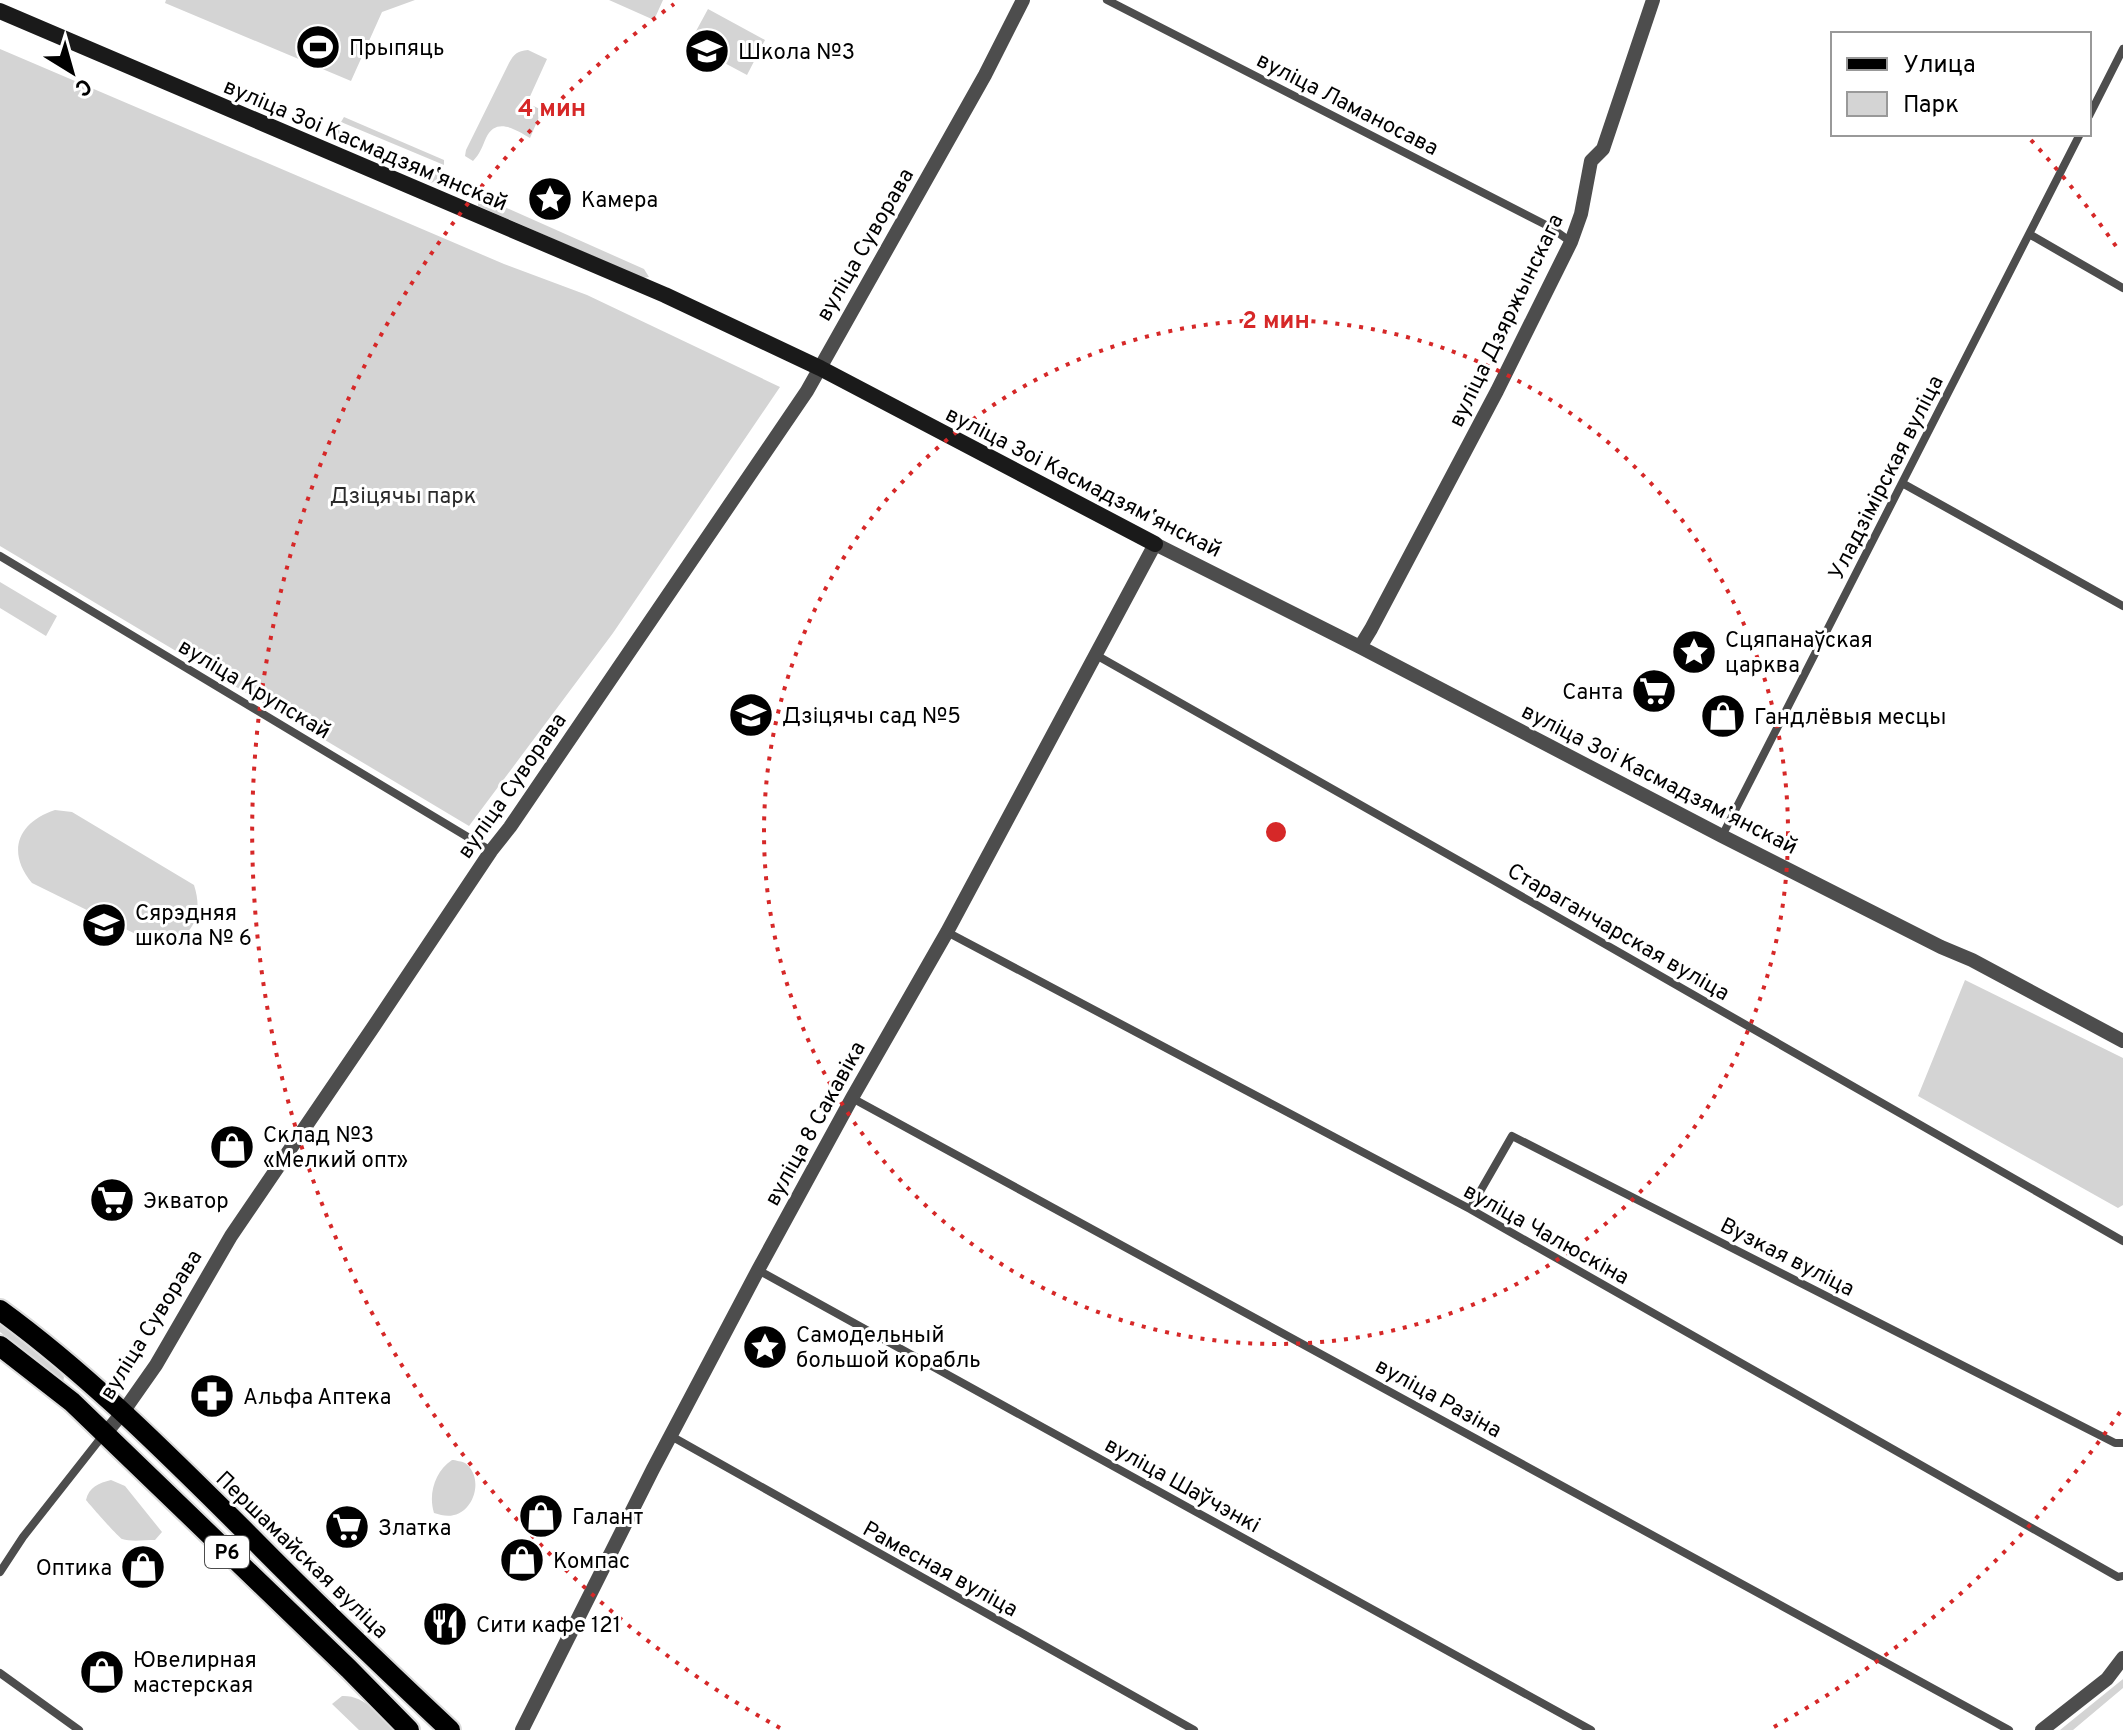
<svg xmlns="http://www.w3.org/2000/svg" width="2123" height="1730" font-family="Overpass,sans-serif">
	<rect width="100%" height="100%" fill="#fff"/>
	<!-- green -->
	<path fill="#d4d4d4" d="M166,0H415L382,12L351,81L165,3Z
		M609,0H663L654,20Z
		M708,9L765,40L747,75L689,44Z
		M0,49L504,264L587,295L780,387L613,633L469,826L0,546Z
		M528,50L547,59L527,103L542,110L530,138C515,129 496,117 486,138C482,147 480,154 473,161L465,156L466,150L509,63C514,54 517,51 528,50Z
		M344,117L444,160V165L341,122Z
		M338,130L440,175L437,180L431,183L333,140L332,137L334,132Z
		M482,197L644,269L649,277L643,278L478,206V202Z
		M0,582L57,616L46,636L0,608Z
		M55,810L72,812L194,885C204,916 193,937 162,947L32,883C6,852 18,822 55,810Z
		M1965,980L2123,1058V1205L2118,1208L1918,1096Z
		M0,1324L59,1371L64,1377L63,1382L0,1332Z
		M452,1460C455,1460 463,1462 465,1463C484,1477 475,1510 454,1515C447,1517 441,1515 434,1513C428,1494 435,1471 452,1460Z
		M111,1480L125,1486L162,1532L155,1540C145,1540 131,1542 122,1539C118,1537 90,1505 86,1500C89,1487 99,1483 111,1480Z
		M2123,1679V1688L2073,1730H2060Z
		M342,1696C365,1695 379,1715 394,1730H359L332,1704Z"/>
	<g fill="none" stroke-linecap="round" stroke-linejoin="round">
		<!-- primary casing -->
		<g stroke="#dbdbdb" stroke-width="24">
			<path id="primary" d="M0,1310C92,1377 172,1459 253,1539C317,1604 383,1667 450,1730
				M0,1346L72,1402L349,1669L409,1730"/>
		</g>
		<!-- minor -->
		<path stroke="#4d4d4d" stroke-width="8" d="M1107,0L1550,227L1571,242
			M2089,116L2123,49
			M2029,234L2123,288
			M1902,483L2123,606
			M0,556L491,851
			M1096,655L1493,880L2123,1241
			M1722,836L2080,134
			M947,932L1470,1209L2118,1577L2123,1576
			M852,1098L2009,1730
			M1470,1209L1512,1136L2115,1443H2123
			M758,1270L1591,1730
			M671,1436L1194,1730
			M0,1572L23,1537L104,1434
			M0,1673L79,1730"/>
		<!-- tertiary -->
		<path stroke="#4d4d4d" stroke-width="14" d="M1360,647L1371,629L1497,391L1571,242L1581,214L1591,161L1603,149L1653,0
			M105,1434L123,1412L156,1365L231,1236L374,1026L491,851L510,827L807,391L985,75L1023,0
			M522,1730L653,1469L758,1270L852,1098L947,932L1155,544L1360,647L1722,836L1941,947L1972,960L2123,1041
			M2042,1730L2107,1679L2123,1658"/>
		<!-- secondary -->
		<path stroke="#1a1a1a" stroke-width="16" d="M0,11L665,295L820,368L1155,544"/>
		<!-- primary -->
		<use href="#primary" stroke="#000" stroke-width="20"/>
	</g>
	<!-- distance rings -->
	<g fill="none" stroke="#d62828" stroke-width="4" stroke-dasharray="4 8">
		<circle cx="1276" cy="832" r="512"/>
		<path d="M2120 1412A1024 1024 0 0 1 1772 1728M780 1728A1024 1024 0 0 1 674 4M2031 140A1024 1024 0 0 1 2120 252"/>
	</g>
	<!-- icons -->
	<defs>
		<g id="stadium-disc" transform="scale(2.3)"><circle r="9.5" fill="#000" stroke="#fff"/><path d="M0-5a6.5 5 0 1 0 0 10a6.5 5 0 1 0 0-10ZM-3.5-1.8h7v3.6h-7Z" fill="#fff"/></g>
		<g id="school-disc" transform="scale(2.3)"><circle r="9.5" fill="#000" stroke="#fff"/><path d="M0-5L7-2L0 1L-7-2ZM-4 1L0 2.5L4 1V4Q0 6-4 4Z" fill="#fff"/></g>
		<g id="sight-disc" transform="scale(2.3)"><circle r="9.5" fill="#000" stroke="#fff"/><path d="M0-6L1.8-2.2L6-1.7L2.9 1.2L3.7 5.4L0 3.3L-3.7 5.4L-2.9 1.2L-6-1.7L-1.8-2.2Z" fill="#fff"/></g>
		<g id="supermarket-disc" transform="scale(2.3)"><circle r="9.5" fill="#000" stroke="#fff"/><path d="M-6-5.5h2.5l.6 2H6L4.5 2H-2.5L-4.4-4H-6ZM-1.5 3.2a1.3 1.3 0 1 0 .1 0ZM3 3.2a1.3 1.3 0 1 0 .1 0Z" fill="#fff"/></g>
		<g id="shop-disc" transform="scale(2.3)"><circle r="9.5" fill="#000" stroke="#fff"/><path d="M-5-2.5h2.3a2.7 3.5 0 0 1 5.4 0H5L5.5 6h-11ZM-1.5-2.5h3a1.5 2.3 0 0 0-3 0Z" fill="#fff"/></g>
		<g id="pharmacy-disc" transform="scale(2.3)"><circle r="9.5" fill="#000" stroke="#fff"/><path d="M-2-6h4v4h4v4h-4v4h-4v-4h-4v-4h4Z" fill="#fff"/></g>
		<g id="restaurant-disc" transform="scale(2.3)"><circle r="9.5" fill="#000" stroke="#fff"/><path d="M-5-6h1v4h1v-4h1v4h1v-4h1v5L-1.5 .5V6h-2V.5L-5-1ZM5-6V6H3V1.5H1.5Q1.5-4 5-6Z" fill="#fff"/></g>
	</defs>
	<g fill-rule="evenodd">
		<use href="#stadium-disc" x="318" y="47"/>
		<use href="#school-disc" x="707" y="51"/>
		<use href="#sight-disc" x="550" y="199"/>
		<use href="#sight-disc" x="1694" y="652"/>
		<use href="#supermarket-disc" x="1654" y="691"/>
		<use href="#school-disc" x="751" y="715"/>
		<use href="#shop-disc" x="1723" y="716"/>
		<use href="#school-disc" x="104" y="925"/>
		<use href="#shop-disc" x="232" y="1147"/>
		<use href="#supermarket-disc" x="112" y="1200"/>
		<use href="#sight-disc" x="765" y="1347"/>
		<use href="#pharmacy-disc" x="212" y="1396"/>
		<use href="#shop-disc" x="541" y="1516"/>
		<use href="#supermarket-disc" x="347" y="1527"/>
		<use href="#shop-disc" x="522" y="1560"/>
		<use href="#shop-disc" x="143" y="1567"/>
		<use href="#restaurant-disc" x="445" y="1624"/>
		<use href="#shop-disc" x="102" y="1672"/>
	</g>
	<g text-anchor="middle" stroke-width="6" stroke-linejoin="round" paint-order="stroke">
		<!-- shield labels -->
		<rect fill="#fff" stroke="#4c4c4c" stroke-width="2" x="205" y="1536" width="44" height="32" rx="6"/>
		<g font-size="20" font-weight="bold" fill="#000">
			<text x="227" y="1559">Р6</text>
		</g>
		<!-- poi labels -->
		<g font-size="22" fill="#000" stroke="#fff" text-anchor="start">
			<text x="349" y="55">Прыпяць</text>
			<text x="738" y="59">Школа №3</text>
			<text x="581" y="207">Камера</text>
			<text x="1725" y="647">Сцяпанаўская<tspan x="1725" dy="25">царква</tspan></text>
			<text x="1623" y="699" text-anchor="end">Санта</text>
			<text x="782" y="723">Дзіцячы сад №5</text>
			<text x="1754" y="724">Гандлёвыя месцы</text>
			<text x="135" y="920">Сярэдняя<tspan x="135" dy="25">школа № 6</tspan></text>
			<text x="263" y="1142">Склад №3<tspan x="263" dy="25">«Мелкий опт»</tspan></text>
			<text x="143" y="1208">Экватор</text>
			<text x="796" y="1342">Самодельный<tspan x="796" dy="25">большой корабль</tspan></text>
			<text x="243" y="1404">Альфа Аптека</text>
			<text x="572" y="1524">Галант</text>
			<text x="378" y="1535">Златка</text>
			<text x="553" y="1568">Компас</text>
			<text x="112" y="1575" text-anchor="end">Оптика</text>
			<text x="476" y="1632">Сити кафе 121</text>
			<text x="133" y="1667">Ювелирная<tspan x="133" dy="25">мастерская</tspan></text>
		</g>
		<!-- street labels -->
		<g font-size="22" fill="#000" stroke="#fff">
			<text transform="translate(1348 103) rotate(27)" y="8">вуліца Ламаносава</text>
			<text transform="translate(366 144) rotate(23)" y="8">вуліца Зоі Касмадзямʼянскай</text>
			<text transform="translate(864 244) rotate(-60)" y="8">вуліца Суворава</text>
			<text transform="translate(1505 320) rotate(-64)" y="8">вуліца Дзяржынскага</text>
			<text transform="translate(1885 477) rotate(-63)" y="8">Уладзімірская вуліца</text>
			<text transform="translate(1084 481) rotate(27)" y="8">вуліца Зоі Касмадзямʼянскай</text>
			<text transform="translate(255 688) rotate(31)" y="8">вуліца Крупскай</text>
			<text transform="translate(1660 778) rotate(27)" y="8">вуліца Зоі Касмадзямʼянскай</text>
			<text transform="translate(511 785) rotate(-55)" y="8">вуліца Суворава</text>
			<text transform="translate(1619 931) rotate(30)" y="8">Стараганчарская вуліца</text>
			<text transform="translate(814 1123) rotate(-61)" y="8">вуліца 8 Сакавіка</text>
			<text transform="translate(1547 1233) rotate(29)" y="8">вуліца Чалюскіна</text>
			<text transform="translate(1788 1256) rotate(27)" y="8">Вузкая вуліца</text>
			<text transform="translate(150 1324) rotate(-58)" y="8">вуліца Суворава</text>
			<text transform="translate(1439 1397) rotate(29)" y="8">вуліца Разіна</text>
			<text transform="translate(1183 1484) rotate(29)" y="8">вуліца Шаўчэнкі</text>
			<text transform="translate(303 1554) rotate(44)" y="8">Першамайская вуліца</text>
			<text transform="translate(941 1568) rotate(29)" y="8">Рамесная вуліца</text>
		</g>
		<!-- park labels -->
		<g font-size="22" fill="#2b2b2b" stroke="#fff">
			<text x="403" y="503">Дзіцячы парк</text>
		</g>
	</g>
	<circle cx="1276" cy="832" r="12" fill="#d62828" stroke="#fff" stroke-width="4"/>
	<g font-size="24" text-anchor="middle" font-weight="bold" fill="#d62828" stroke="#fff" stroke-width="6" stroke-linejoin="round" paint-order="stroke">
		<text x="552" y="116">4 мин</text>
		<text x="1276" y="328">2 мин</text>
	</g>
	<!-- legend -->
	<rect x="1831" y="32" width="260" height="104" fill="#ffffff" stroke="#999999" stroke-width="2"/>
	<rect x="1847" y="58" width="40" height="12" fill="#000000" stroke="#999999" stroke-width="2"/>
	<text x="1903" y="72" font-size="24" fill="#000000">Улица</text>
	<rect x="1847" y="92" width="40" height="24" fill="#d4d4d4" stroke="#999999" stroke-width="2"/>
	<text x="1903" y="112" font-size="24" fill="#000000">Парк</text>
	<!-- north arrow -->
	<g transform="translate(72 72) rotate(143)" stroke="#ffffff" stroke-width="6" paint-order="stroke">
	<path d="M0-6L14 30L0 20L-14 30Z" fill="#000000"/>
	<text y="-12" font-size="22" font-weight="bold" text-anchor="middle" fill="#000000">С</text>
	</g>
</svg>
